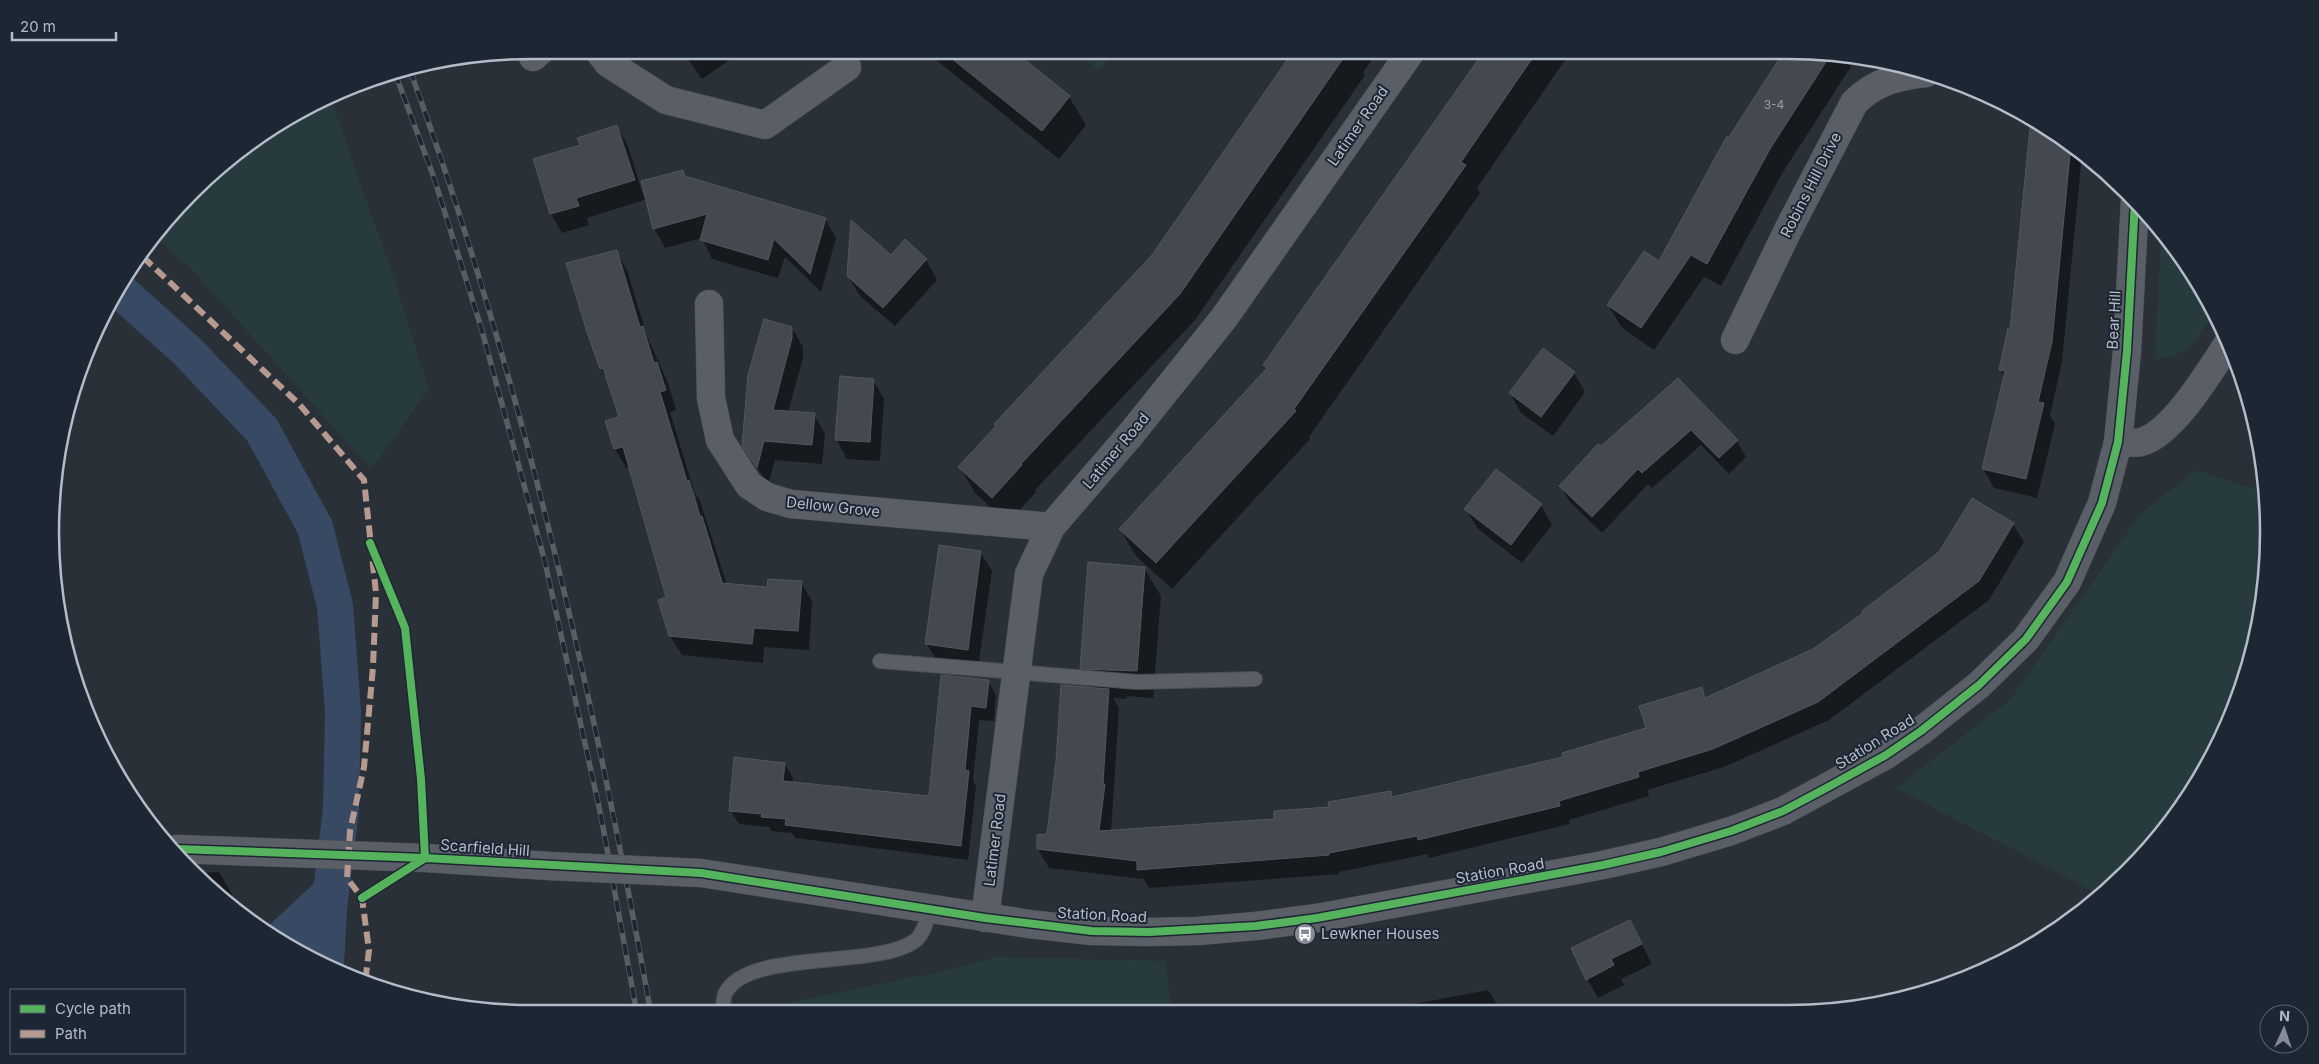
<svg xmlns="http://www.w3.org/2000/svg" width="2319" height="1064" font-family="Inter,sans-serif">
	<rect width="100%" height="100%" fill="#2a3038"/>
	<!-- green -->
	<path fill="#273a3e" d="M1073,50H1118L1099,70Z
		M330,97L392,273L429,389L371,469L195,273L158,239L214,169L291,114Z
		M2161,232L2188,264L2214,314L2187,351L2155,360Z
		M2196,470L2265,492L2269,532L2260,626L2232,716L2170,825L2100,895L1896,788L2011,699L2141,513Z
		M996,957L1165,961L1172,1012L751,1013V1010L939,972Z"/>
	<!-- water -->
	<path fill="#384963" d="M333,866L326,964L267,927Z"/>
	<!-- shadow -->
	<path fill="#0007" fill-rule="evenodd" d="M682,50H744L702,79Z
		M924,50H1011L1069,97L1086,125L1059,159Z
		M1296,50H1379L1363,72L1365,75L1195,320L1035,490L1036,492L1008,523L975,493L960,467L1153,255Z
		M1487,50H1572L1477,188L1480,193L1309,437L1310,439L1172,589L1136,556L1120,529L1267,370L1265,365Z
		M1786,50L1857,57L1783,172L1721,286L1704,277L1654,350L1622,328L1608,305L1659,263L1729,138Z
		M617,126L628,146L643,195L683,171L687,178L825,219L836,238L821,292L785,257L778,278L712,259L702,238L665,248L654,228L647,199L587,218L589,225L562,233L551,214L535,159L581,146Z
		M2055,131L2082,154L2062,362L2050,415L2055,424L2037,498L1994,488L1983,468L2005,378L2000,370L2011,330Z
		M905,241L926,260L937,280L895,326L860,296L848,276L891,257Z
		M616,251L627,270L647,336L668,383L676,410L670,412L694,491L700,501L727,585L768,589L801,582L812,601L809,650L764,647L763,663L682,655L670,636L667,598L630,467L626,468L615,449L607,422L621,418L609,383L601,369ZM690,487L694,490L702,521L705,524L725,589L723,590Z
		M792,328L803,347V358L788,412L814,414L825,434L822,464L775,460L768,485L744,446Z
		M1574,373L1585,392L1553,436L1521,413L1510,393Z
		M873,380L884,399L880,461L847,459L836,439Z
		M1678,380L1737,441L1746,457L1729,474L1701,445L1652,488L1648,484L1602,533L1570,502L1560,486Z
		M1496,470L1541,505L1552,525L1522,563L1477,528L1466,509Z
		M2013,524L2024,542L1989,600L1829,720L1724,767L1647,790L1649,796L1569,820L1570,824L1429,858L1428,854L1339,872V874L1149,888L1144,879L1049,868L1038,849L1048,836L1093,688L1081,668L1144,568L1161,596L1153,698L1127,696L1126,699L1113,698L1119,708L1111,832L1276,820L1390,792L1394,798L1564,758L1647,729L1701,688L1707,698L1813,650Z
		M980,552L992,571L978,668L938,663L927,644Z
		M942,676L988,681L996,695L994,721L979,720L973,780L976,786L968,860L795,838L792,833L771,831L769,827L739,824L730,810L785,764L793,778L792,783L930,798Z
		M219,872L233,896L234,907L214,895L197,873Z
		M1630,921L1652,964L1621,979L1624,985L1598,998L1587,979Z
		M1488,990L1501,1011H1378Z"/>
	<g fill="none" stroke-linecap="round" stroke-linejoin="round">
		<!-- canal -->
		<path stroke="#384963" stroke-width="36" d="M117,288L188,352L262,430L315,527L335,606L343,711L341,809L329,909L326,964"/>
	</g>
	<!-- building -->
	<path fill="#444950" stroke="#52575f" d="M941,50H1013L1070,96L1042,131Z
		M1294,50H1349L1180,294L1021,464L1022,465L992,498L958,467L996,426L994,424L1152,255Z
		M1485,50H1538L1461,162L1466,165L1294,409L1296,411L1156,563L1119,529L1267,368L1263,365Z
		M1785,50L1831,54L1770,149L1707,264L1691,255L1641,328L1607,305L1644,251L1659,261L1727,136L1729,137Z
		M2031,118L2055,131L2071,144L2052,342L2038,402L2044,403L2026,479L1982,469L2005,371L1999,370L2008,328L2010,329Z
		M617,125L635,180L576,198L579,206L550,214L533,159L580,145L577,138Z
		M683,170L685,176L826,218L810,274L774,239L768,260L700,240L707,214L653,229L641,181Z
		M851,220L891,255L905,239L927,259L883,308L847,276Z
		M617,250L640,327L643,326L654,363L657,362L666,390L660,392L687,481L689,480L700,517L702,516L722,583L767,587L768,579L802,581L798,631L754,628L752,644L669,636L658,600L666,597L623,447L614,449L605,421L619,417L603,368L600,369L587,332L566,263Z
		M764,319L792,327V338L773,410L815,413L812,445L764,441L757,468L742,446L748,375Z
		M1543,348L1575,372L1541,417L1509,393Z
		M840,376L874,379L870,442L835,440Z
		M1678,378L1738,440L1719,458L1691,430L1642,473L1638,469L1592,517L1559,486L1598,444L1601,446Z
		M1496,469L1542,504L1511,545L1464,509Z
		M1972,498L2014,523L1979,581L1818,702L1713,749L1638,772L1639,777L1559,801L1560,806L1418,840L1417,836L1329,853V855L1137,870V861L1037,849V835L1047,834L1056,762L1061,685L1109,689L1103,784H1105L1099,831L1274,819V811L1329,807L1328,802L1391,791L1392,797L1563,757L1562,753L1646,728L1639,706L1702,687L1705,698L1813,649L1863,613L1862,611L1939,552Z
		M939,545L981,551L968,650L925,644Z
		M1088,562L1145,567L1137,671L1080,669Z
		M941,675L989,680L986,708L971,706L965,770L969,771L961,846L785,825L786,819L761,817L762,814L729,811L734,757L785,763L783,781L929,796Z
		M1630,920L1642,944L1611,959L1614,965L1586,980L1571,948Z"/>
	<g fill="none" stroke-linecap="round" stroke-linejoin="round">
		<!-- service casing -->
		<g stroke="#484c53" stroke-width="16">
			<path id="service" d="M880,661L1137,682L1255,679
				M723,1013C723,1008 723,999 725,994C746,948 878,970 916,940C924,933 927,919 931,909"/>
		</g>
		<!-- minor casing -->
		<g stroke="#484c53" stroke-width="29">
			<path id="minor" d="M598,50L608,63L666,100L765,125L847,67
				M533,57L541,50
				M709,304L711,398L720,440L749,485L767,497L791,504L1051,527
				M1735,340L1789,228L1854,103C1874,82 1898,76 1926,73
				M2118,442C2125,442 2134,444 2141,442C2173,434 2211,369 2229,342
				M985,918L1029,574L1051,527L1131,434L1224,318L1412,50"/>
		</g>
		<!-- tertiary casing -->
		<g stroke="#484c53" stroke-width="29">
			<path id="tertiary" d="M177,849L425,858L549,866
				M701,873L1029,924L1092,931L1149,932L1198,931L1256,926L1317,918L1603,865L1661,852L1731,831L1783,811L1886,755L1921,731L1979,685L2026,639L2067,582L2102,503L2118,442L2127,351L2135,200"/>
		</g>
		<!-- service -->
		<use href="#service" stroke="#5a5e66" stroke-width="14"/>
		<!-- minor -->
		<use href="#minor" stroke="#5a5e66" stroke-width="28"/>
		<!-- tertiary -->
		<use href="#tertiary" stroke="#5a5e66" stroke-width="28"/>
		<!-- rail casing -->
		<g stroke="#595d64" stroke-width="5.5">
			<path id="rail" d="M410,70C521,376 594,694 651,1014
				M395,73L433,175L481,327L545,562L601,816L637,1014"/>
		</g>
		<!-- rail -->
		<use href="#rail" stroke="#1d2633" stroke-width="4" stroke-dasharray="11" stroke-linecap="butt"/>
		<!-- tertiary-bridge casing -->
		<g stroke="#484c53" stroke-width="29" stroke-linecap="butt">
			<path id="tertiary-bridge" d="M549,866L701,873"/>
		</g>
		<!-- tertiary-bridge -->
		<use href="#tertiary-bridge" stroke="#5a5e66" stroke-width="28"/>
		<!-- quiet -->
		<path stroke="#b69a8f" stroke-width="6" stroke-dasharray="12 6" stroke-linecap="butt" d="M143,257L299,404L364,480L376,593L373,667L364,767L350,831L347,878L362,898L369,950L365,983"/>
		<!-- cycleway casing -->
		<g stroke="#1d2633" stroke-width="11">
			<path id="cycleway" d="M177,849L425,858L701,873L985,918L1092,931L1149,932L1256,926L1317,918L1603,865L1661,852L1731,831L1783,811L1830,786L1886,755L1921,731L1979,685L2026,639L2067,582L2102,503L2118,442L2127,351L2135,200
				M362,898L425,858L421,779L405,628L370,543"/>
		</g>
		<!-- cycleway -->
		<use href="#cycleway" stroke="#56b35d" stroke-width="8"/>
	</g>
	<!-- icons -->
	<defs>
		<g id="bus-disc" transform="scale(1.125)"><circle r="9.5" fill="#848b96" stroke="#1d2633"/><path d="M-5-6H5V4H4V6H2V4H-2V6H-4V4H-5ZM-3.5-4V0h7V-4ZM-3.5 1.2v1.5H-2V1.2ZM2 1.2v1.5H3.5V1.2Z" fill="#fff"/></g>
	</defs>
	<g fill-rule="evenodd">
		<use href="#bus-disc" x="1305" y="934"/>
	</g>
	<g text-anchor="middle" stroke-width="4" stroke-linejoin="round" paint-order="stroke">
		<!-- number labels -->
		<g font-size="12" fill="#989fab">
			<text x="1774" y="109">3-4</text>
		</g>
		<!-- street labels -->
		<g font-size="15" fill="#b4bcc9" stroke="#1d2633">
			<text transform="translate(1358 126) rotate(-55)" y="5">Latimer Road</text>
			<text transform="translate(1811 185) rotate(-63)" y="5">Robins Hill Drive</text>
			<text transform="translate(2114 320) rotate(-87)" y="5">Bear Hill</text>
			<text transform="translate(1116 451) rotate(-50)" y="5">Latimer Road</text>
			<text transform="translate(833 507) rotate(6)" y="5">Dellow Grove</text>
			<text transform="translate(1875 742) rotate(-32)" y="5">Station Road</text>
			<text transform="translate(995 840) rotate(-83)" y="5">Latimer Road</text>
			<text transform="translate(485 848) rotate(4)" y="5">Scarfield Hill</text>
			<text transform="translate(1500 871) rotate(-10)" y="5">Station Road</text>
			<text transform="translate(1102 915) rotate(3)" y="5">Station Road</text>
		</g>
		<!-- poi labels -->
		<g font-size="15" fill="#b4bcc9" stroke="#1d2633" text-anchor="start">
			<text x="1321" y="939">Lewkner Houses</text>
		</g>
	</g>
	<!-- crop -->
	<path d="M0 0H2319V1064H0ZM532 59H1787A473 473 0 0 1 2260 532V532A473 473 0 0 1 1787 1005H532A473 473 0 0 1 59 532V532A473 473 0 0 1 532 59Z" fill="#1d2633" fill-rule="evenodd"/>
	<path fill="none" stroke="#b4bcc9" stroke-width="2.5" d="M532 59H1787A473 473 0 0 1 2260 532V532A473 473 0 0 1 1787 1005H532A473 473 0 0 1 59 532V532A473 473 0 0 1 532 59Z"/>
	<!-- legend -->
	<rect x="10" y="989" width="175" height="65" fill="#1d2633" stroke="#59626f"/>
	<rect x="20" y="1005" width="25" height="8" fill="#56b35d" stroke="#59626f"/>
	<text x="55" y="1014" font-size="15" fill="#b4bcc9">Cycle path</text>
	<rect x="20" y="1030" width="25" height="8" fill="#b69a8f" stroke="#59626f"/>
	<text x="55" y="1039" font-size="15" fill="#b4bcc9">Path</text>
	<!-- north arrow -->
	<g transform="translate(2284 1029) rotate(3)"><circle r="24" fill="#1d2633" stroke="#59626f"/>
	<path d="M0-4L9 19L0 12L-9 19Z" fill="#848b96"/>
	<text y="-8" font-size="14" font-weight="bold" text-anchor="middle" fill="#b4bcc9">N</text>
	</g>
	<!-- scale -->
	<path d="M12 32v8h104v-8" fill="none" stroke="#b4bcc9" stroke-width="2.5"/>
	<text x="20" y="32" font-size="15" fill="#b4bcc9" stroke="#1d2633" stroke-width="4" paint-order="stroke">20 m</text>
</svg>
